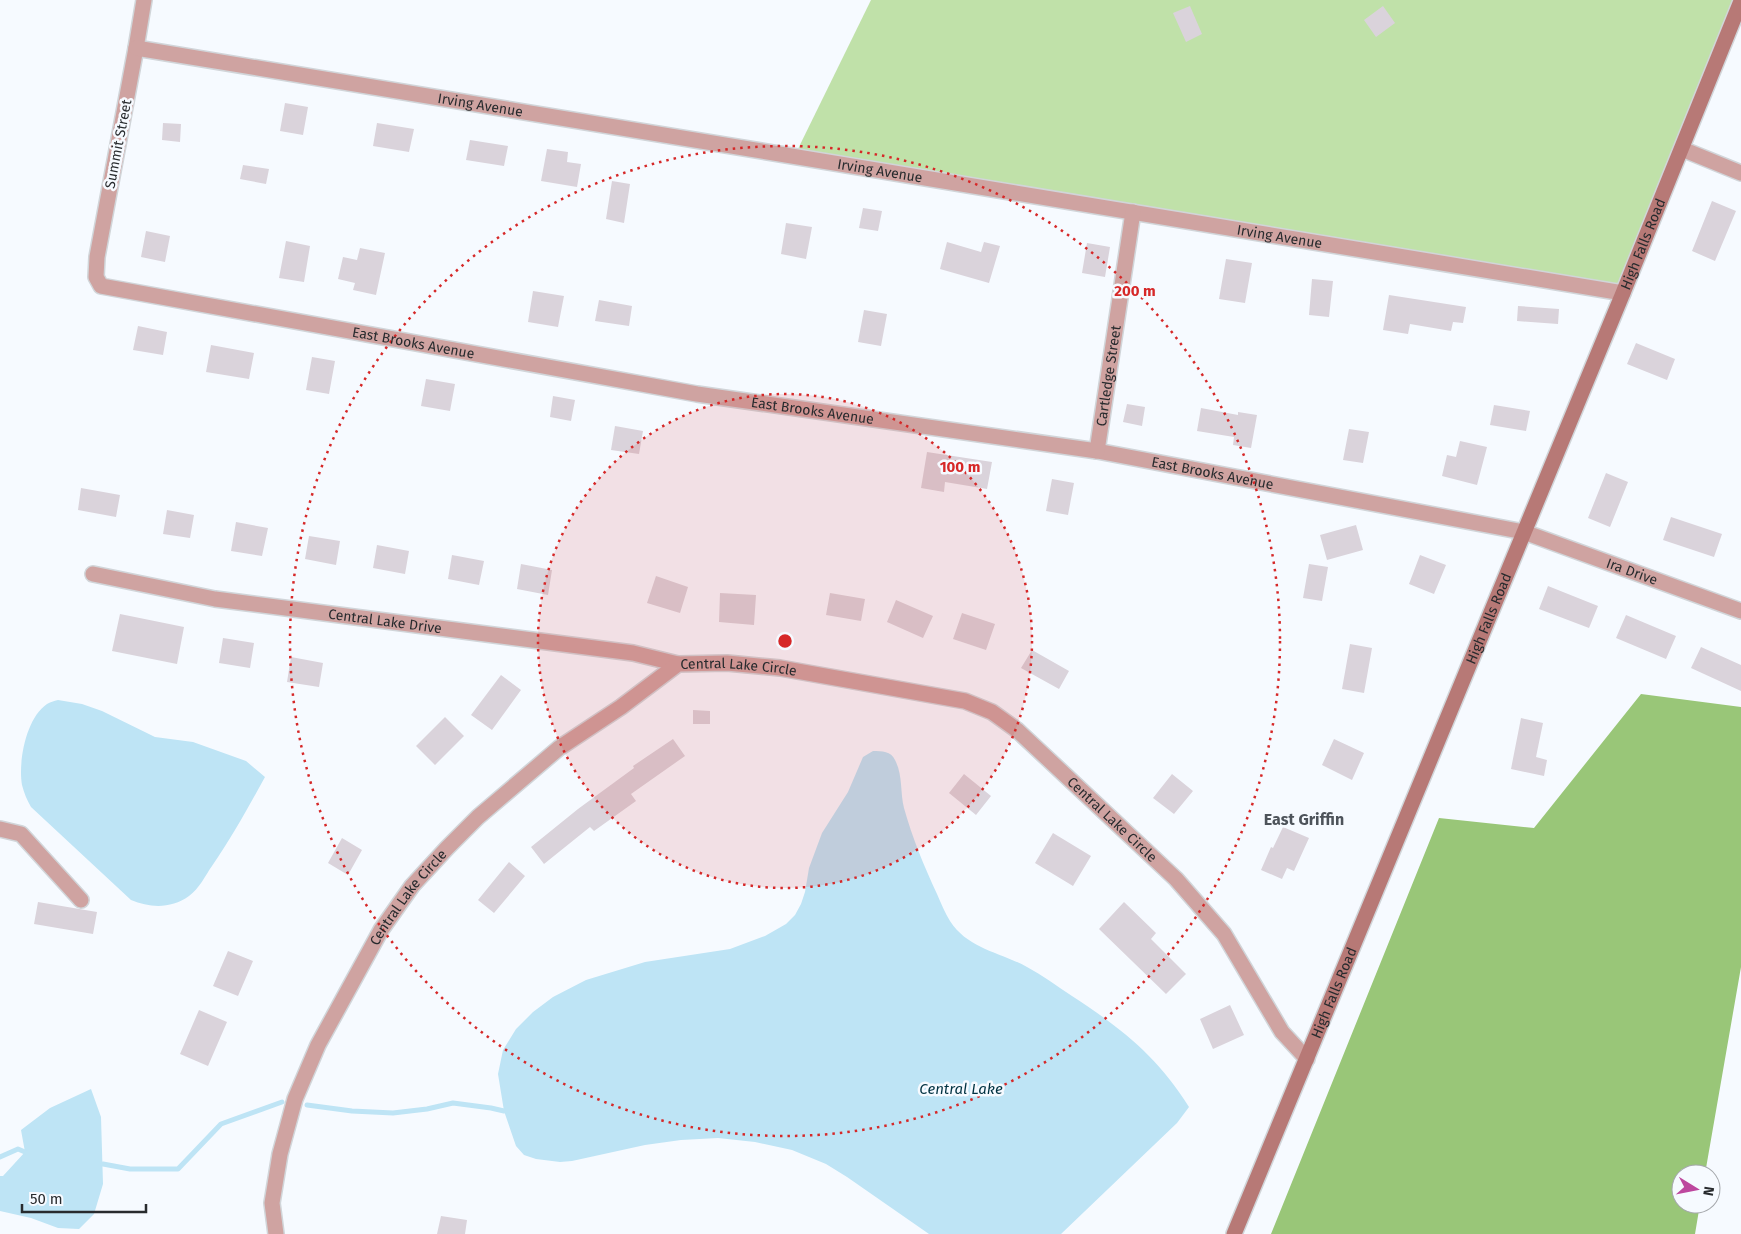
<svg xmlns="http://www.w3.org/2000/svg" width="1741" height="1234" font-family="'Fira Sans',sans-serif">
	<rect width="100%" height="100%" fill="#f6faff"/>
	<!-- green -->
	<path fill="#c0e1a9" d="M871,0H1735L1618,290L794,157Z"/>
	<!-- forest -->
	<path fill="#99c678" d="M1641,694L1741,707V967L1705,1174H1681V1204H1700L1695,1234H1271L1439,818L1534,828Z"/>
	<!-- water -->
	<path fill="#bee4f5" d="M58,700L82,704L102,711L155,737L193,742L246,761L265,777C248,808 232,837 212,866C205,876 199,889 189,896C171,909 150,908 131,900L31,807C27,800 24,793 22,785C18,762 26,718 47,704C50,702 54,701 58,700Z
		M873,751C882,751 891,751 895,760C903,775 900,792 904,808C912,837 924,866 937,894C941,903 945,913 950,921C968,949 1000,952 1027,967C1042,975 1057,986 1072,996C1121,1028 1157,1056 1189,1107L1177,1123L1061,1234H929L847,1177L826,1164L792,1150L755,1142L718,1138L681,1140L645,1145L572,1161L560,1162L536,1159L524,1155L516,1146L504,1111L498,1074L503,1050L516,1029L533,1012L553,997L586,980L645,962L730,949L765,936L786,924L795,915L801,904L805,892L809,868L822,833L848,792L863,757Z
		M91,1089L101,1117L103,1184L94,1214L79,1229L58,1228L31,1218L0,1211V1176H3L25,1152L21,1130L50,1108Z"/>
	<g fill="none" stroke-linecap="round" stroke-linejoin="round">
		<!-- stream -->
		<path stroke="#bee4f5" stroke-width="5" d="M307,1105L352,1111L393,1113L427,1109L453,1103L491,1108L504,1111
			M0,1157L18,1149L25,1152
			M103,1164L130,1169H178L221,1124L282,1102"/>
	</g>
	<!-- building -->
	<path fill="#dad3db" d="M1190,6L1202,34L1186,42L1173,13Z
		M1383,6L1395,23L1376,37L1364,20Z
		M285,103L308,107L303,135L280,131Z
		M163,123L181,124L180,142L162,140Z
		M377,123L414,129L409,152L373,146Z
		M470,140L508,146L504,166L466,160Z
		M547,149L568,152L567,162L581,164L577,187L541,181Z
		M243,165L269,169L266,184L240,179Z
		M612,181L630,184L624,223L606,219Z
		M1712,201L1736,211L1715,261L1692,251Z
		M863,208L882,211L878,231L859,228Z
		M786,223L812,227L806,259L781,254Z
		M146,231L170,236L165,262L141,257Z
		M286,241L310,246L304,282L279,278Z
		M947,242L981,252L984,242L1000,246L989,283L940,269Z
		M1087,243L1110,247L1105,277L1082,273Z
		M360,248L385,253L376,295L353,290L355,283L338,279L343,257L357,260Z
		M1226,259L1252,263L1245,303L1219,299Z
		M1312,279L1333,281L1329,317L1309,315Z
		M533,291L564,296L558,327L528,322Z
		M1389,295L1466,307L1463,323L1453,322L1451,331L1410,324L1408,334L1383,330Z
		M599,300L632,306L629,326L595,321Z
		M1518,306L1559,309L1558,324L1517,321Z
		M864,310L887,314L881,346L858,342Z
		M138,326L167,332L163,355L133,350Z
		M1636,343L1675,359L1667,380L1627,364Z
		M211,345L254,353L249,379L206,372Z
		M312,357L335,361L329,394L306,390Z
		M426,379L455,384L450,411L421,406Z
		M553,396L575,400L571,421L550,417Z
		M1127,404L1145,407L1142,426L1123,422Z
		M1494,405L1530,411L1526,431L1490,425Z
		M1201,408L1238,415V412L1257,415L1251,448L1233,445L1234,437L1197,431Z
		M615,426L643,431L639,454L611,450Z
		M1349,429L1369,432L1363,463L1343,460Z
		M1460,441L1487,447L1477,485L1442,476L1447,455L1456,457Z
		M927,452L992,462L987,489L945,482L944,492L921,488Z
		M1606,473L1628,482L1610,527L1588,518Z
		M1052,479L1074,483L1068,515L1046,511Z
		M81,488L120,495L116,517L78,510Z
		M167,510L194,515L190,538L163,534Z
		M1671,517L1722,534L1714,557L1663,540Z
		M236,522L268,528L262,556L231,551Z
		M1356,525L1363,550L1327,560L1320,535Z
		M309,536L340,541L336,565L305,559Z
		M377,545L409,551L405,574L373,568Z
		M452,555L484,561L479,585L448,579Z
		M1420,555L1446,565L1434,594L1409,584Z
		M521,564L552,570L548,595L517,589Z
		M1309,564L1328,567L1322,601L1303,598Z
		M656,576L688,587L680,613L647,603Z
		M1548,586L1598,606L1589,628L1539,609Z
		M720,593L756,595L754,625L719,622Z
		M830,593L865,599L861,621L826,615Z
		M896,600L933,616L923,638L887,622Z
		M962,613L995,624L986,650L953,639Z
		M120,614L184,627L177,664L112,651Z
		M1626,615L1676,636L1666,659L1616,638Z
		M223,638L254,643L250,668L219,663Z
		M1350,644L1372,648L1364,693L1342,689Z
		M1701,647L1741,665V691L1691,668Z
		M1032,650L1069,671L1059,689L1021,668Z
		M291,657L323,663L319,687L287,682Z
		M501,675L521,690L492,730L471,715Z
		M693,710L710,711V724H693Z
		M445,717L464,736L435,765L416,746Z
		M1521,718L1543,723L1536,757L1547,760L1544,776L1511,769Z
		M673,739L685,756L631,794L636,801L594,831L590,827L544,864L531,847L578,809L634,768L633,766Z
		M1334,739L1364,753L1352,780L1322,765Z
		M964,774L991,796L976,815L949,793Z
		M1172,774L1193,791L1174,814L1153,798Z
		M1283,827L1309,838L1294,871L1287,868L1282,879L1261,870L1271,847L1273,848Z
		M1053,833L1091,856L1073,886L1035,863Z
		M342,838L362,850L348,875L328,863Z
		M509,862L525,876L494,913L478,900Z
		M38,902L97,912L93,934L34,924Z
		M1124,902L1156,933L1151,939L1186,974L1166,994L1099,929Z
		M228,951L253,961L238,996L213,986Z
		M1230,1005L1244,1035L1213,1049L1200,1019Z
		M199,1010L227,1022L208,1066L180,1054Z
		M441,1216L467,1220L465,1234H437Z"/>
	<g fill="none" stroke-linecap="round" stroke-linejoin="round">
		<!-- street casing -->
		<g stroke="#d1d5d9" stroke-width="18">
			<g id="street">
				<path id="s1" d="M144,0L136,48L97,257L96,277L101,286L697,394L1097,451L1524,532L1741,611"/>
				<path id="s2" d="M136,48L1623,293"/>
				<path d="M1682,149L1741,173"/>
				<path id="s3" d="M1097,451L1133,212"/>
				<path id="s4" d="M93,574L215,599L633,653L678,664"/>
				<path d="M0,829L21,834L81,900"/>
				<path id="s5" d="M276,1234L272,1203L280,1154L295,1099L318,1045L381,930L412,886L447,848L478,817L559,748L621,707L678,664L727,663L780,668L965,701L992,712L1017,730L1176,879L1224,934L1282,1032L1307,1059"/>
			</g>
		</g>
		<!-- secondary casing -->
		<g stroke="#d1d5d9" stroke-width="18">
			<g id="secondary">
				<path id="s6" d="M1234,1234L1623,293L1741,1"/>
			</g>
		</g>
		<!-- street -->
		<use href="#street" stroke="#cfa3a1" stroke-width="15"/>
		<!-- secondary -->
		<use href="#secondary" stroke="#b77976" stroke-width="15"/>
	</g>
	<!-- distance rings -->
	<circle cx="785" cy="641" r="247" fill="#d62828" fill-opacity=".12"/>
	<g fill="none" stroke="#d62828" stroke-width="2.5" stroke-dasharray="2.5 5">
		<circle cx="785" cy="641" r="247"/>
		<circle cx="785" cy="641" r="495"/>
	</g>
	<g text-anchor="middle" stroke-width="5" stroke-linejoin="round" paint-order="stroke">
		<!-- street labels -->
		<g font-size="14" fill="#282b2e" stroke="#f6faff">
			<text dy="5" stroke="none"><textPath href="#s2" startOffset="349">Irving Avenue</textPath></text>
			<text transform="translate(118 144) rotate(-79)" y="5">Summit Street</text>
			<text dy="5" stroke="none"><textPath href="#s2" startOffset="754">Irving Avenue</textPath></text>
			<text dy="5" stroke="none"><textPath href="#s2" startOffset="1159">Irving Avenue</textPath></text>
			<text dy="5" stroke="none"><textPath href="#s6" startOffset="1071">High Falls Road</textPath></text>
			<text dy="5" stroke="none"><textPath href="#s1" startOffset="609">East Brooks Avenue</textPath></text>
			<text dy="5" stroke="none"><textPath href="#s3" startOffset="76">Cartledge Street</textPath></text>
			<text dy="5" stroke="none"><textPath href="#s1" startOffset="1014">East Brooks Avenue</textPath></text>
			<text dy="5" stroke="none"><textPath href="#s1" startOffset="1419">East Brooks Avenue</textPath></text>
			<text dy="5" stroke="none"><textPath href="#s1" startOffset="1851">Ira Drive</textPath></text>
			<text dy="5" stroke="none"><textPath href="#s6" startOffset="666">High Falls Road</textPath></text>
			<text dy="5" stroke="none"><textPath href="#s4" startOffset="296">Central Lake Drive</textPath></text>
			<text dy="5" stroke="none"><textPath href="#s5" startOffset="790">Central Lake Circle</textPath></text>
			<text dy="5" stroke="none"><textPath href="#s5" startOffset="1210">Central Lake Circle</textPath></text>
			<text dy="5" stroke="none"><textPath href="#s5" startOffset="370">Central Lake Circle</textPath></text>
			<text dy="5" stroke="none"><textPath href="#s6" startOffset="261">High Falls Road</textPath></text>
		</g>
		<!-- water labels -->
		<g font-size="15" font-style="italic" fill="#003242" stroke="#f6faff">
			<text x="961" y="1094">Central Lake</text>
		</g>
		<!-- quarter labels -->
		<g font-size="16" font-weight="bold" fill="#4d535a" stroke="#f6faff">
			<text x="1304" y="825">East Griffin</text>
		</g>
	</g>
	<circle cx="785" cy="641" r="8" fill="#d62828" stroke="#f6faff" stroke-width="2.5"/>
	<g font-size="15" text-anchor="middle" font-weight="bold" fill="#d62828" stroke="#f6faff" stroke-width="5" stroke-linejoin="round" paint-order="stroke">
		<text x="1135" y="296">200 m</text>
		<text x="960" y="472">100 m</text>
	</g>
	<!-- north arrow -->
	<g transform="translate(1696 1189) rotate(100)"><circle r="24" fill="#f6faff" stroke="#a4a7ab"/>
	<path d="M0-4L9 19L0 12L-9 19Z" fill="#bd479e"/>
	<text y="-8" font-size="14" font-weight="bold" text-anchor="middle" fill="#282b2e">N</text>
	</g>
	<!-- scale -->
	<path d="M22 1204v8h124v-8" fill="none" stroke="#282b2e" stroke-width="2.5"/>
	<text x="30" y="1204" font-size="15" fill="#282b2e" stroke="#f6faff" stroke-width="4" paint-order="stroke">50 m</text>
</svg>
